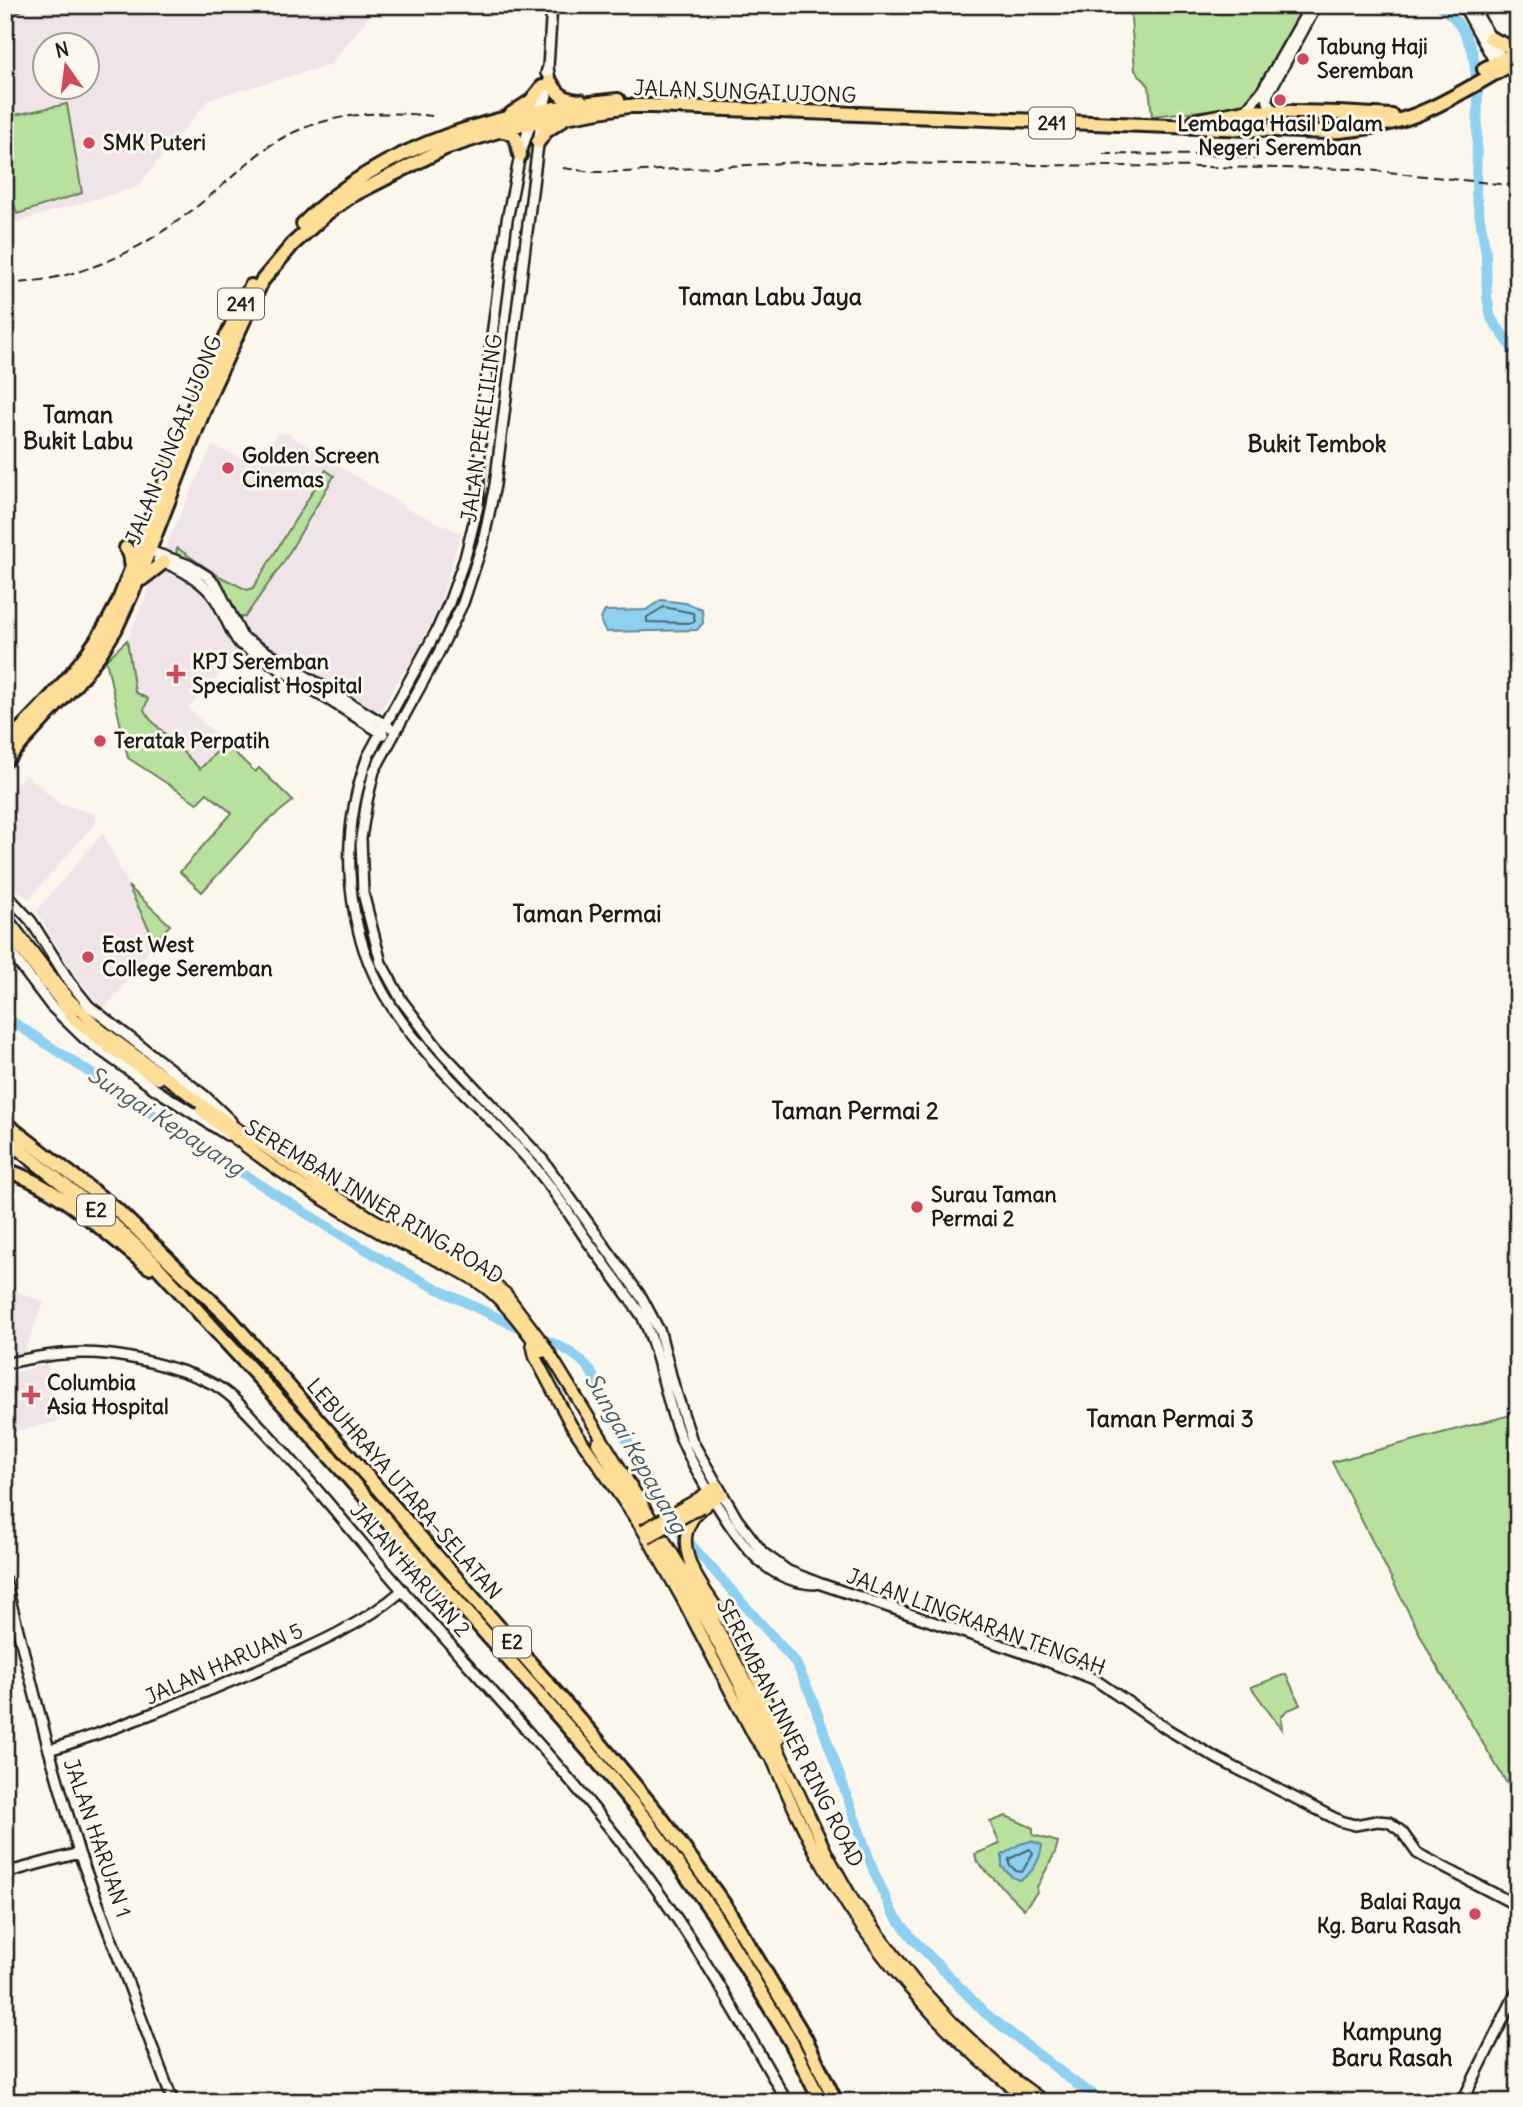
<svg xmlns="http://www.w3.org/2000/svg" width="1523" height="2107" font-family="Delius,sans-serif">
	<rect width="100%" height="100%" fill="#fbf7ec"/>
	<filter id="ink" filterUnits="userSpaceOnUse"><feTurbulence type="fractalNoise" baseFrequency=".0143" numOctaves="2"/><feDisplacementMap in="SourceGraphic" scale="14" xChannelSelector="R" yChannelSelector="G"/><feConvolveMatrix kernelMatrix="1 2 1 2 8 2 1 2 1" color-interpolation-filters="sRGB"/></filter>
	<g filter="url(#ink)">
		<!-- built -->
		<path fill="#f1e4e9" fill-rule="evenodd" d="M69,5H378L330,65L209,99L137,187L9,224L5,208V20ZM46,46H88V88H46Z
			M278,432L288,434L410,510L461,533L440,603L422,642L376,717L254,642L241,631L214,577L163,552L212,446L252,462L262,460Z
			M161,567L179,574L205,593L215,605L229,639L241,653L188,708L225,743L200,770L150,719L135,693L127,640L149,588Z
			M25,774L60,804L93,813L97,821L29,899L5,879V797Z
			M103,833L155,941L120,991L106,1006H100L71,969L36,911Z
			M5,1287L44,1302L23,1354L5,1358Z
			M47,1364L62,1416L60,1421L5,1434V1375Z"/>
		<!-- green -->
		<path fill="#b7e19d" stroke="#6a7e5c" stroke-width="2" d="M1130,5H1301L1304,10L1254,102L1246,106L1152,116L1149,86L1135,70Z
			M67,104L82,193L17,214L5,172V117Z
			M326,470L334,476L283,563L245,617H237L207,574L176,555L177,548L217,575L247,590L253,588Z
			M127,640L135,692L148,699L144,710L150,719L200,769L225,743L255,772L259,768L293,801L264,824L202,892L180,872L232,813L207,793L197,803L128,758L106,660Z
			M128,886L170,925L155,941Z
			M1518,1413V1802L1432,1658L1332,1462Z
			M1286,1674L1300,1705L1286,1711L1281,1717L1282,1730L1251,1687Z
			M1006,1816L1033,1828V1835L1058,1842L1055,1853L1037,1887V1892L1024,1909L977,1862L975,1854L1000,1844L990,1822Z"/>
		<!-- water -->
		<path fill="#8ed0f0" stroke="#60889b" stroke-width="2" d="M661,600L685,603L702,609L703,623L697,630L607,632C600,624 599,620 605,611L646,610Z
			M1031,1841L1042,1845C1041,1858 1032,1875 1020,1880L1012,1877L1002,1867V1855L1020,1844Z"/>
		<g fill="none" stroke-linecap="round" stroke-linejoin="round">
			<!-- shore -->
			<path stroke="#4a6471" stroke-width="2" d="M664,607L693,613L695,621L692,623L647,622V617Z
				M1030,1849L1033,1853L1022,1872L1016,1871L1009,1864V1859Z"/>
			<!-- river -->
			<path stroke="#8ed0f0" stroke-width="10" d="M1439,5L1454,18L1464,32L1473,53L1478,92L1476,194L1486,254L1487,297L1491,318L1518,356
				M5,1017C129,1097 250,1182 377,1256C438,1292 504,1320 567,1350L581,1360L590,1370L655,1494L679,1531L796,1663L812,1698L874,1872L892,1912L914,1940L985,2013L1078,2085L1107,2102"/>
			<!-- secondary casing -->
			<g stroke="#1c1c1c" stroke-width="14">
				<path id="secondary" d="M1463,5L1497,66
					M1472,5L1504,62
					M5,8L19,5
					M548,67L550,81L541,121L495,485L483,542L463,603L438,654L374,771L367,801L361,838L363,893L381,963L402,1001L437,1047L543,1160L642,1298L660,1332L673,1383L692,1441L737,1519L763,1553L788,1571L821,1584L1036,1657L1094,1679L1167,1729L1216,1758L1340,1821L1355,1825L1377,1821L1389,1822L1402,1832L1417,1853L1424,1857L1518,1906
					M546,73L548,67L552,5
					M541,93L520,155L507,220L481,420L478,506L465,558L449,603L436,632L368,756C338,837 344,934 392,1007C430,1066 487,1112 533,1165C553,1188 569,1214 586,1239C605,1265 624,1290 642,1316C659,1351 664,1392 677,1428C689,1462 735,1541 762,1563C777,1576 796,1583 815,1584
					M1245,111L1262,91L1311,5
					M1273,111L1268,102L1267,96L1317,5
					M144,549L189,565L207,576L217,586L242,637L389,727
					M158,560C179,568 204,581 216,600C225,614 229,631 240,644L383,734
					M5,893L31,921L69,981L89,1006L205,1096L231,1121
					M5,945L51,1006L85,1039L155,1089L227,1135
					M5,1364C67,1349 107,1349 168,1367C182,1371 198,1376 211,1383C233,1394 249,1415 266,1432C305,1474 341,1518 378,1562C463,1662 555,1756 635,1860C693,1936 740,2019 787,2102
					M5,1580L49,1750L79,1853L173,2102
					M49,1750C117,1729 182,1702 248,1674C301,1651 358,1629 403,1590
					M5,1873L79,1853
					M1462,2102L1518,1989"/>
			</g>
			<!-- primary casing -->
			<g stroke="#1c1c1c" stroke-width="15">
				<path id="primary" d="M5,916L68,998L100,1029L207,1108L334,1195L375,1220L485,1277L506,1294L543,1343L708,1611L750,1688L827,1854L853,1900L915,1982L954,2024L1007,2074L1045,2102
					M5,929L73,1018L107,1046L158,1079
					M201,1110C254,1157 315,1196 377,1231C412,1251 453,1263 486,1288C508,1305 525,1330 542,1352
					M532,1343L535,1357L571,1425L643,1530L680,1595L755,1738L767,1754
					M597,1443C644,1519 694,1596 735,1676C764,1735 786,1798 817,1855C870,1951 943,2036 1031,2102
					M722,1494C704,1505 684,1520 686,1544C687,1575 723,1612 737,1639C755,1671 769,1704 779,1739
					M696,1500L717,1486"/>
			</g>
			<!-- highway casing -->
			<g stroke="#1c1c1c" stroke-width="18">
				<path id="highway" d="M1490,38L1505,45H1518
					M1484,69L1518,51
					M550,81C558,95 564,100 581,101
					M511,114L531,101L542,87
					M1194,121L1245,111L1339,113L1392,116
					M498,130C516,132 517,138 520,155
					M538,142L546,131L562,120
					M303,224C383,142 508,110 618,100
					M126,548L130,554L132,568
					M142,579L164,562
					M5,745C48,701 91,659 118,603L202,386L251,286
					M5,761L76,684L99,655L115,630L136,584L212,389L262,281L293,244L327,213L351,196L445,148L514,126L628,106H651L1326,132C1361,130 1395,125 1427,110C1457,97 1488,76 1518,61
					M5,1123L116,1209L229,1318L599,1742L660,1816L724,1904L805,2038L836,2102
					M5,1138L107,1219L153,1262L303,1426L588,1750L647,1821L713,1913L791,2042L821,2102
					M5,1170C55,1184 108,1235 149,1267"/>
			</g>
			<!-- secondary -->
			<use href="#secondary" stroke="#fbf7ec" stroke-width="9"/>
			<!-- primary -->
			<use href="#primary" stroke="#fedd96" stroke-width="10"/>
			<!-- highway -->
			<use href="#highway" stroke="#fedd96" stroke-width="12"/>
			<!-- rail -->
			<path stroke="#1c1c1c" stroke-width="2" stroke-dasharray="10 5" stroke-linecap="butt" d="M1103,154L1221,155L1257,159
				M563,168L592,172H624L802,162L1359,169L1518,186
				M5,284C90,279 147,248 211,195C232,178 254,155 277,141C325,113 378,110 432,116"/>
			<!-- primary-bridge casing -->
			<g stroke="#1c1c1c" stroke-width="15" stroke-linecap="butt">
				<path id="primary-bridge" d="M643,1530L696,1500
					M647,1538L701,1507"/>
			</g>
			<!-- primary-bridge -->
			<use href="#primary-bridge" stroke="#fedd96" stroke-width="10"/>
		</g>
	</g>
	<!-- markers -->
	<g fill="#d1495b" stroke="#fbf7ec" stroke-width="2.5">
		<circle cx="1303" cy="59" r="7"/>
		<circle cx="1280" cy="100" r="7"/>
		<circle cx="89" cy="143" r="7"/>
		<circle cx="228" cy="468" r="7"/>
		<path d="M172.5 663.5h7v7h7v7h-7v7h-7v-7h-7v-7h7z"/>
		<circle cx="100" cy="741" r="7"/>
		<circle cx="88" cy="957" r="7"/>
		<circle cx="917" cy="1207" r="7"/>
		<path d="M27.5 1384.5h7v7h7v7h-7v7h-7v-7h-7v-7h7z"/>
		<circle cx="1475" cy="1914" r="7"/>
	</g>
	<g text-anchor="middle" stroke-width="6" stroke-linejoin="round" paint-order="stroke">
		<!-- shield labels -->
		<g fill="#fbf7ec" stroke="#5f5e5a" stroke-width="2">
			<rect x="1029" y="107.5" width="46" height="31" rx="5"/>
			<rect x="218" y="288.5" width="46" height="31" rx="5"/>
			<rect x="77" y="1194.5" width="38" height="31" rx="5"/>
			<rect x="493" y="1626.5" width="38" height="31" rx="5"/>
		</g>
		<g font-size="19" font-weight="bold" fill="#1c1c1c">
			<text x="1052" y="130">241</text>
			<text x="241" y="311">241</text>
			<text x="96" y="1217">E2</text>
			<text x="512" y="1649">E2</text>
		</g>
		<!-- poi labels -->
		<g font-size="21" font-weight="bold" fill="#1c1c1c" stroke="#fbf7ec" text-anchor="start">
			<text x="1317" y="54">Tabung Haji<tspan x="1317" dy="24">Seremban</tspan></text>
			<text x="1280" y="131" text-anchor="middle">Lembaga Hasil Dalam<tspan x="1280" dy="24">Negeri Seremban</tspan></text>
			<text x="103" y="150">SMK Puteri</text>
			<text x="242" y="463">Golden Screen<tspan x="242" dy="24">Cinemas</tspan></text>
			<text x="192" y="669">KPJ Seremban<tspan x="192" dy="24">Specialist Hospital</tspan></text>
			<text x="114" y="748">Teratak Perpatih</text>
			<text x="102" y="952">East West<tspan x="102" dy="24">College Seremban</tspan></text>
			<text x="931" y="1202">Surau Taman<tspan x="931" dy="24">Permai 2</tspan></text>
			<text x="47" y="1390">Columbia<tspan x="47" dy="24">Asia Hospital</tspan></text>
			<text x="1461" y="1909" text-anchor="end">Balai Raya<tspan x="1461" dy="24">Kg. Baru Rasah</tspan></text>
		</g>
		<!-- street labels -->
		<g font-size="21" fill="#1c1c1c" stroke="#fbf7ec">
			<text transform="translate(745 92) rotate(2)" y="7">JALAN SUNGAI UJONG</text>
			<text transform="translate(482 428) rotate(-82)" y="7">JALAN PEKELILING</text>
			<text transform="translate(174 440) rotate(-68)" y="7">JALAN SUNGAI UJONG</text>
			<text transform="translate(374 1202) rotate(31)" y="7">SEREMBAN INNER RING ROAD</text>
			<text transform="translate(404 1489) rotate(49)" y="7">LEBUHRAYA UTARA–SELATAN</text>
			<text transform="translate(410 1570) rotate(49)" y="7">JALAN HARUAN 2</text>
			<text transform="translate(976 1622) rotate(20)" y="7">JALAN LINGKARAN TENGAH</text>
			<text transform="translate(224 1664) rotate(-24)" y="7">JALAN HARUAN 5</text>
			<text transform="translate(790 1733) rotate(63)" y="7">SEREMBAN INNER RING ROAD</text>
			<text transform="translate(97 1838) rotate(71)" y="7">JALAN HARUAN 1</text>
		</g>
		<!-- neighbourhood labels -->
		<g font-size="23" font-weight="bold" fill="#1c1c1c" stroke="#fbf7ec">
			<text x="770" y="305">Taman Labu Jaya</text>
			<text x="78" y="423">Taman<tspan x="78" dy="26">Bukit Labu</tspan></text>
			<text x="1317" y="452">Bukit Tembok</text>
			<text x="587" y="922">Taman Permai</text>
			<text x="855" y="1119">Taman Permai 2</text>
			<text x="1170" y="1427">Taman Permai 3</text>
			<text x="1392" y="2040">Kampung<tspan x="1392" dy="26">Baru Rasah</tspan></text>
		</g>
		<!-- water labels -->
		<g font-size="23" font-style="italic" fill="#445b66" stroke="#fbf7ec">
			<text transform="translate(166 1121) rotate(33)" y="8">Sungai Kepayang</text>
			<text transform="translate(636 1453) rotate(60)" y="8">Sungai Kepayang</text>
		</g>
	</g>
	<!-- margin -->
	<rect width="1523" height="2107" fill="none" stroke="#fbf7ec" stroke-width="28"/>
	<rect x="14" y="14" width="1495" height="2079" fill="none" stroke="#1c1c1c" stroke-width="2.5" filter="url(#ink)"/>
	<!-- north arrow -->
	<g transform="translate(66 66) rotate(346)"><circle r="33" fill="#fbf7ec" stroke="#a29f99" stroke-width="2"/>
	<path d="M0-5L12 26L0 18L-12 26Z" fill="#d1495b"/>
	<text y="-10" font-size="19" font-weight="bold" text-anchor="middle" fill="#1c1c1c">N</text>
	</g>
</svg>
